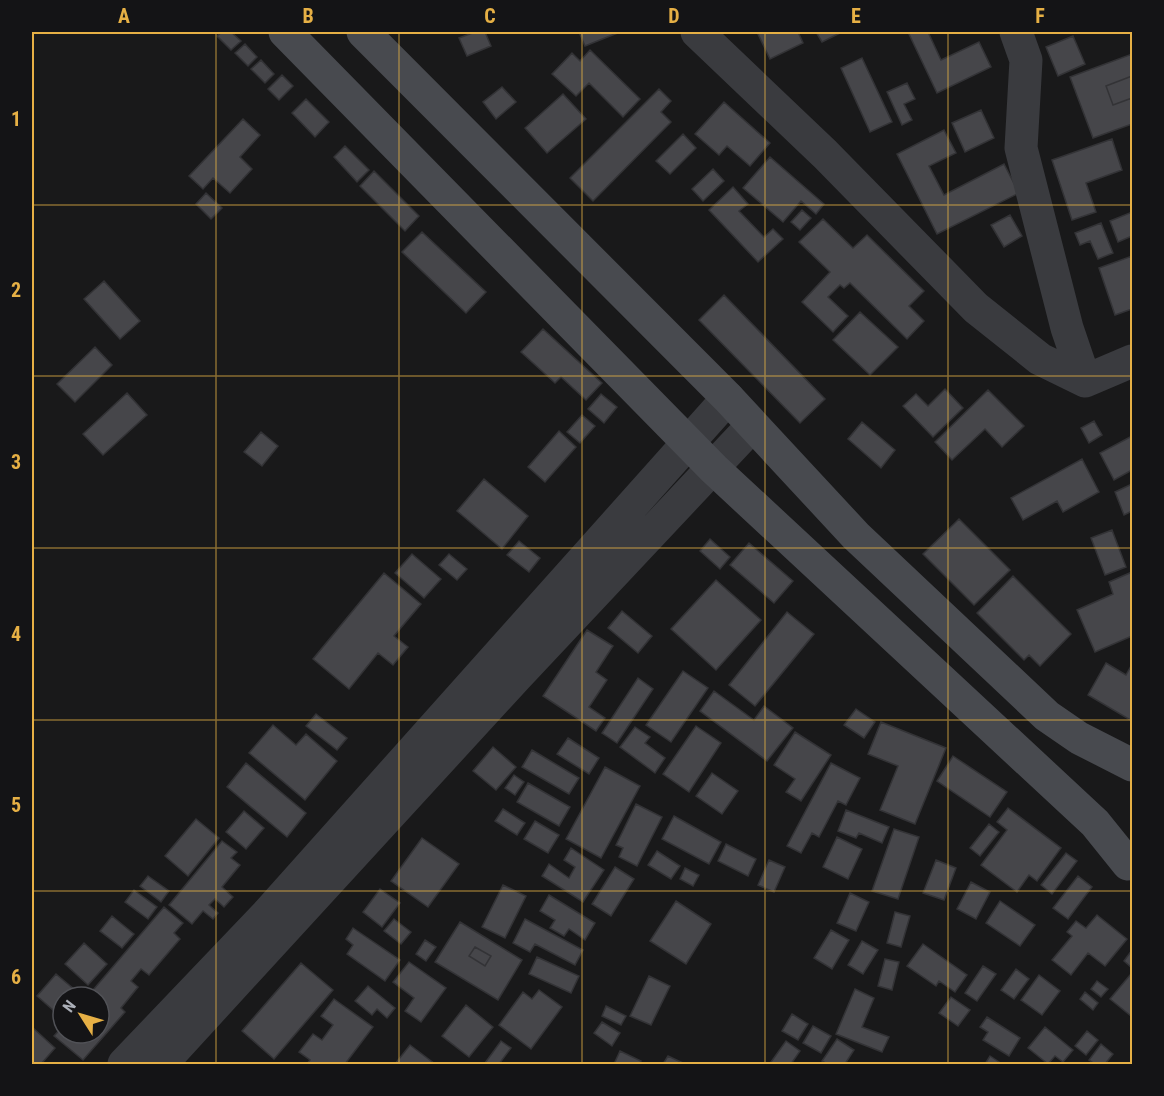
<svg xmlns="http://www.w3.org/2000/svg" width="1164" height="1096" font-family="'Roboto Condensed',sans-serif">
	<rect width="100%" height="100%" fill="#19191a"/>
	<!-- building -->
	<path fill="#46464a" stroke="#333336" stroke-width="1.5" fill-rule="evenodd" d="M222,32H231L241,41L231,50L217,36Z
		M475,32H485L491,46L467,56L459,38Z
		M579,32H620L585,46Z
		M757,32H798L803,43L770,59Z
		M816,32H842L822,42Z
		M908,32H928L941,60L979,42L991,67L937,93Z
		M1073,36L1085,64L1058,76L1046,47Z
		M245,44L257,57L248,66L235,53Z
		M590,50L640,99L623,117L589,83L576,96L552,74L572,53L580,61Z
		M1132,54V76L1106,86L1113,105L1132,98V124L1093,138L1070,77Z
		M862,58L892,122L870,132L841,68Z
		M261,60L274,74L265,83L251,69Z
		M282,75L293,86L279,100L268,89Z
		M1132,76V98L1113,105L1106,86Z
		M907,83L915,99L904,104L912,120L902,125L887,92Z
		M502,87L516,102L496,119L483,102Z
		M659,89L671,101L661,112L671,122L593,201L570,178Z
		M563,94L586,119L547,153L525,128Z
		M306,99L329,122L315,137L292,113Z
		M724,102L770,143L750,166L727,146L719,155L695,134Z
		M981,110L994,138L965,152L952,123Z
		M243,119L260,135L240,157L252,169L230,193L213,178L203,189L189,176Z
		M944,130L956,153L929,166L944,195L1004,164L1019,193L937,234L897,154Z
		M683,134L696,148L670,174L656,161Z
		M1112,139L1122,170L1086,183L1096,212L1072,220L1052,160Z
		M345,146L369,170L357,182L334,157Z
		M770,157L824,204L816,214L801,201L783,222L743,188Z
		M713,169L724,181L703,201L692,189Z
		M374,171L419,216L405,231L360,186Z
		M733,187L748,204L739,211L764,237L773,229L783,239L758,262L709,210Z
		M206,193L222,208L211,219L196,204Z
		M802,210L811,218L800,230L791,222Z
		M1132,212V236L1118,242L1110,221Z
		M1010,215L1022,236L1004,247L991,225Z
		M823,219L853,248L867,235L924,291L909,306L924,321L907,339L850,283L844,288L840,285L828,297L848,316L833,332L802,302L830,272L799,242Z
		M1101,223L1113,253L1098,259L1090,241L1080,245L1075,233Z
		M422,232L486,292L466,313L402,252Z
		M1132,256V309L1115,315L1099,268Z
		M104,281L140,321L120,339L84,299Z
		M724,295L825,399L800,423L699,320Z
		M860,312L898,347L870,375L833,340Z
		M543,329L602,383L586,400L561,377L555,383L521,352Z
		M95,347L112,365L75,402L57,384Z
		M945,389L963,408L933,437L903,406L916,394L928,406Z
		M988,390L1024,426L1002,447L985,429L952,460L935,442Z
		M127,393L147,415L103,455L83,434Z
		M601,394L617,407L604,423L588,409Z
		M582,415L595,426L580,443L567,432Z
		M1094,421L1102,435L1089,443L1081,428Z
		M862,422L895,450L881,468L848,439Z
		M559,431L576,447L545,482L528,467Z
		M261,432L278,446L262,466L244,452Z
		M1132,436V470L1114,480L1100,453Z
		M1082,459L1099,492L1063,512L1057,501L1023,520L1011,498Z
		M484,479L528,516L502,549L457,511Z
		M1132,484V511L1124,515L1115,492Z
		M959,519L1010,570L974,605L923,554Z
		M1112,530L1126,567L1105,575L1091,538Z
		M710,539L730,557L720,569L700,551Z
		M519,541L540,558L529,572L507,555Z
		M749,543L793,581L774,603L730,565Z
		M412,554L441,579L424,598L395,573Z
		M449,554L467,569L457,580L439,565Z
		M1132,572V636L1095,652L1077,610L1113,594L1109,582Z
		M384,573L421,604L394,636L408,647L393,665L378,653L349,689L313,659Z
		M1013,576L1071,634L1040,666L1029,655L1024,660L977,613Z
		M716,580L761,620L716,670L671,629Z
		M622,611L652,636L638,653L608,628Z
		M787,612L814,634L755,706L729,685Z
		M587,630L613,646L596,672L607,680L589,707L605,718L596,731L543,696Z
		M1106,663L1126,675L1132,664V721L1088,695Z
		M683,671L708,688L671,742L646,725Z
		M638,678L653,689L617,743L602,733Z
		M714,691L754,720L764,706L793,728L767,761L700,711Z
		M856,709L875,722L864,738L844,725Z
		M316,714L347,738L337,750L306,726Z
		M881,722L946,748L915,824L880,810L898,766L868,754Z
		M273,725L296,745L306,734L337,761L305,800L249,753Z
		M696,726L721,743L689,792L663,774Z
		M635,727L650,737L645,743L665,758L655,773L620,747Z
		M795,732L831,755L801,801L786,792L795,779L774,765Z
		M568,738L599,758L589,774L557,754Z
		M493,747L516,767L496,790L473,771Z
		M532,750L579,778L569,794L522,767Z
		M953,756L1007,792L990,817L937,781Z
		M246,763L306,813L287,837L227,787Z
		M831,763L860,778L846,805L838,801L819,837L812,833L801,853L787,846Z
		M605,767L640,786L601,858L566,839Z
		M712,773L738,791L722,814L696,796Z
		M514,775L524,782L515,795L505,788Z
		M528,783L570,807L559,826L517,802Z
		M636,804L662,817L637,866L619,857L623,848L616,845Z
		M1008,808L1061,848L1037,881L1029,875L1017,892L981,865L1007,830L997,822Z
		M503,809L525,823L517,835L495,821Z
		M846,810L889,827L882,843L859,833L856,838L838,831Z
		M244,811L264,828L246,849L226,832Z
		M674,816L721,842L709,864L662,839Z
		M196,819L219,838L188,876L165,856Z
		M535,821L559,835L548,853L524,839Z
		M989,824L999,832L980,856L970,848Z
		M894,829L919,837L898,899L872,891Z
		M837,837L862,849L848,879L823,867Z
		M422,838L459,864L428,907L391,881Z
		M222,841L237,852L231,858L240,865L222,887L233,897L224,907L215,899L209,905L218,913L213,919L203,911L192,924L169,905Z
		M726,844L756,859L748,876L718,861Z
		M571,848L604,870L583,902L542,876L549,864L569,878L575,867L564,860Z
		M657,851L680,866L671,879L648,865Z
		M1066,853L1077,861L1052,894L1041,885Z
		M769,860L785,867L774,892L758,885Z
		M936,860L956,868L944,900L923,893Z
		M615,867L634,879L611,916L592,904Z
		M685,868L699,875L693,886L680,879Z
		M148,876L169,891L161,902L140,886Z
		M1078,876L1092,887L1068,919L1053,908Z
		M971,882L990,892L976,919L957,909Z
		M503,885L526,896L505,938L482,927Z
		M380,889L400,903L382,927L363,912Z
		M134,890L157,907L148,919L125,902Z
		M850,893L869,902L856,931L837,923Z
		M549,895L595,923L585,940L569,929L564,936L550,928L555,920L540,911Z
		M676,901L711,924L686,964L650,941Z
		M1000,901L1035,925L1020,946L986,923Z
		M164,907L183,923L174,933L180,939L149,975L141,969L131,981L138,987L121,1008L125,1012L83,1060L54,1036L63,1026V1033H99V997H87Z
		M895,912L910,916L901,947L887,943Z
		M1097,915L1127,939L1105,966L1088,953L1071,975L1052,960L1072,936L1067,932L1076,921L1086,928Z
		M112,916L134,934L122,948L100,931Z
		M394,919L411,932L401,944L384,931Z
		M525,919L583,950L575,965L535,944L530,952L513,943Z
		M460,922L522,960L498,1000L435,962ZM475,947L491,956L485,966L469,956Z
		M353,928L400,960L385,981L347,954L353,945L346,939Z
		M831,930L849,940L832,969L814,958Z
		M425,940L436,947L426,961L416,954Z
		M862,941L878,950L863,974L848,965Z
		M84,943L107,964L88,985L65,964Z
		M923,944L967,975L955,992L939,981L936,986L907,966Z
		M475,947L491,956L485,966L469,956Z
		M1132,950V968L1124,961Z
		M537,957L579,976L571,993L529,974Z
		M885,959L899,962L892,990L878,986Z
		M409,962L446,988L421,1022L405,1011L414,998L393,982Z
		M301,963L333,990L274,1059L242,1031Z
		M983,966L996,974L977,1001L965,993Z
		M1016,969L1029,979L1014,999L1001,990Z
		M56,974L81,995L63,997L61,1017L37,996Z
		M1039,975L1060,991L1042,1015L1021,1000Z
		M1130,975L1132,977L1131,1016L1110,999Z
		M649,976L670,986L651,1025L630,1016Z
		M1097,981L1108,989L1101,997L1091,989Z
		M368,986L395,1008L387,1018L377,1009L372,1015L355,1001Z
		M855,989L874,998L862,1027L889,1037L882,1052L836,1034Z
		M539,990L562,1007L531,1049L499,1025L523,992L532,999Z
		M1085,992L1098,1003L1093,1010L1080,999Z
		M951,997L970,1010L958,1026L939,1013Z
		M334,999L373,1027L345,1064H307L310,1060L299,1052L313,1034L322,1040L333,1025L321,1016Z
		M466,1005L493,1027L469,1057L442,1036Z
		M606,1006L626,1016L621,1025L602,1016Z
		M792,1014L808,1024L798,1040L782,1031Z
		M987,1017L1020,1038L1009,1056L983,1040L988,1032L980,1027Z
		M602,1022L620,1033L612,1046L594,1033Z
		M813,1026L831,1036L821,1053L803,1043Z
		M32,1027L55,1048L41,1064H32Z
		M1045,1027L1073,1050L1063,1062L1055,1056L1048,1064L1028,1048Z
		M1087,1031L1098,1040L1086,1055L1075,1046Z
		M837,1039L854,1050L845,1064H827L822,1061Z
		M501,1041L511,1048L499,1064H487L485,1063Z
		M786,1041L800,1051L791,1064H775L771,1062Z
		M1101,1044L1113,1054L1105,1064H1095L1089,1060Z
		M410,1045L435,1064H395Z
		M620,1051L641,1061L639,1064H614Z
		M668,1056L685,1064H663Z
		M990,1056L1002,1064H985Z"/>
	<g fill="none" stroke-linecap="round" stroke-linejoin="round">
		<!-- minor -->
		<path stroke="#3a3b3f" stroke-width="33" d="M697,32L825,154L976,308L1040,359L1085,381L1132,361
			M1016,32L1026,60L1021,148L1067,328L1085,381
			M124,1064L268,913L728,398
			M161,1064L517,676L752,426"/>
		<!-- secondary -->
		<path stroke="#484a4f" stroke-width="33" d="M285,32L714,469L1095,823L1128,864
			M363,32L728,398L856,536L1047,716L1079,738L1132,765"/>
	</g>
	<!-- grid -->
	<path fill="none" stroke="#e6b045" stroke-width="1.5" stroke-opacity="0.55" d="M216,32V1064M399,32V1064M582,32V1064M765,32V1064M948,32V1064M32,205H1132M32,376H1132M32,548H1132M32,720H1132M32,891H1132"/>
	<!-- border -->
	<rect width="1164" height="1096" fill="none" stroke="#141416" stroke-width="66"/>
	<!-- north arrow -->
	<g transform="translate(81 1015) rotate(307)"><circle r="28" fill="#141416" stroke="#515257" stroke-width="1.5"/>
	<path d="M0-4.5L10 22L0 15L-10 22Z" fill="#e6b045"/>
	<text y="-9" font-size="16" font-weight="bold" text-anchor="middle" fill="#acb0b9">N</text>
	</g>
	<rect x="33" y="33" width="1098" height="1030" fill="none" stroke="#e6b045" stroke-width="2"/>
	<g font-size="20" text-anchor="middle" font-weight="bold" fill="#e6b045">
		<text x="124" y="23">A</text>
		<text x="308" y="23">B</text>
		<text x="490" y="23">C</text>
		<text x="674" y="23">D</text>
		<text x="856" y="23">E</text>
		<text x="1040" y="23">F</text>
		<text x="16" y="126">1</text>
		<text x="16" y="297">2</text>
		<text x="16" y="469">3</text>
		<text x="16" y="641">4</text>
		<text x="16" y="812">5</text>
		<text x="16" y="984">6</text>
	</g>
</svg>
